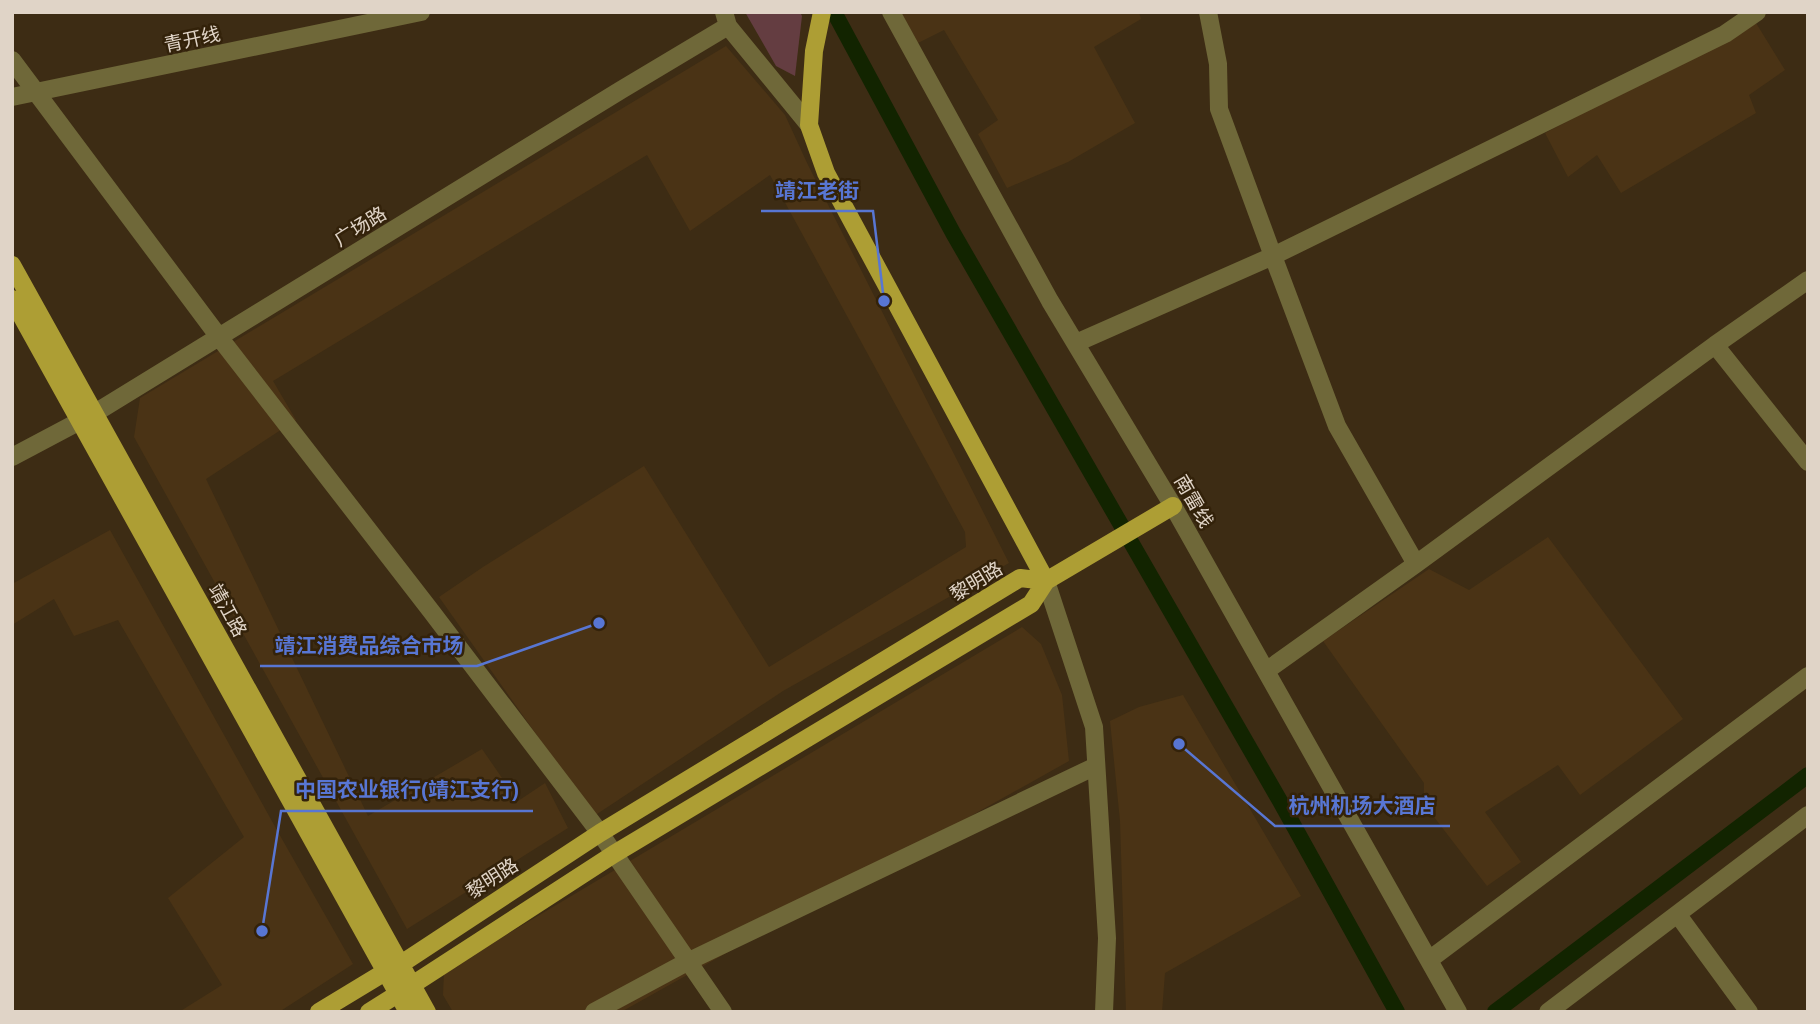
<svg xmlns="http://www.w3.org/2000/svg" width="1820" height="1024" font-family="Helvetica,'Noto Sans SC',sans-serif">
	<rect width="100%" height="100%" fill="#3d2c14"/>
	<!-- built -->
	<path fill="#4a3315" d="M901,12H1139L1141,19L1094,47L1135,123L1068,162L1007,188L978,134L998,120L944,30L918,43Z
		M1756,23L1785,70L1749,95L1756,113L1621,193L1597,155L1568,177L1545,133Z
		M726,46L785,115L808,165L1009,563L783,691L594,816L439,597L483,567L644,466L769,667L966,547L965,532L770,175L690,231L647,155L273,381L296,420L206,479L368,816L482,749L518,801L545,783L568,828L407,929L134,437L140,398Z
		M110,530L278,832L353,964L279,1012H179L222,985L168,898L244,837L118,620L74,636L54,599L12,625V584Z
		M1548,537L1683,719L1580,795L1558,765L1485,812L1521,862L1487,886L1424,804V783L1323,641L1429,569L1469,590Z
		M1022,627L1041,644L1062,695L1069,761L621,1012H453L443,995L444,972Z
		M1183,695L1301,896L1165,973L1162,1012H1126L1120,821L1110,721L1139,707Z"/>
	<!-- green -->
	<path fill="#643d41" d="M745,12H800L802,16L795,76L776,66Z"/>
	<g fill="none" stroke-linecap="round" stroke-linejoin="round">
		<!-- canal -->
		<path stroke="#122400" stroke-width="16" d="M834,12L953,233L1280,801L1397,1012
			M1495,1012L1808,775"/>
		<!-- minor -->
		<path stroke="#6f6839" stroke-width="18" d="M724,12L728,26L809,125
			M891,12L1050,301L1173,506L1458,1012
			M1208,12L1218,64L1219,109L1273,256L1337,426L1416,564
			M12,60L219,337L431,611L600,833L723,1012
			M12,97L421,12
			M1076,343L1273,256L1725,34L1757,12
			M1715,345L1808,280
			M12,457L95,413L621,90L728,26
			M1046,581L1094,727L1107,938L1104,1012
			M1266,671L1416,564L1715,345L1808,462
			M1678,915L1749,1012
			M1429,960L1808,676
			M594,1012L687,962L1096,766
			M1548,1012L1808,815"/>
		<!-- major -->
		<path stroke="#ad9e34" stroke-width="18" d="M822,12L814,51L809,125L826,173L1046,581L1173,506
			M12,265L427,1012
			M12,299L408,1012
			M319,1012L385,972L401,964L600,833L1020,578L1046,581L1031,604L614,854L412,985L369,1012"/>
	</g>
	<g text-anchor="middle" stroke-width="5" stroke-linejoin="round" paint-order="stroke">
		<!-- street labels -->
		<g font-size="19" fill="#e0d4c7" stroke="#33220a">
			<text transform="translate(192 39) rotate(-12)" y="7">青开线</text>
			<text transform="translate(360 226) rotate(-32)" y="7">广场路</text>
			<text transform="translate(1194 501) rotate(60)" y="7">南雷线</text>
			<text transform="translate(976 581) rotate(-31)" y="7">黎明路</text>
			<text transform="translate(228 610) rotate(61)" y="7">靖江路</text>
			<text transform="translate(492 878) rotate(-33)" y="7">黎明路</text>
		</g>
	</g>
	<!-- callouts -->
	<path fill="none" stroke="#5876d3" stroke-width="2.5" d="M884 301L873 211H761M599 623L477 666H260M262 931L281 811H533M1179 744L1275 826H1450"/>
	<g fill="#5876d3" stroke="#33220a" stroke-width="2.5">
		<circle cx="884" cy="301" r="7"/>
		<circle cx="599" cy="623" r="7"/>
		<circle cx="262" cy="931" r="7"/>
		<circle cx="1179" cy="744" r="7"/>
	</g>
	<g font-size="21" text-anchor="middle" font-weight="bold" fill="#5876d3" stroke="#33220a" stroke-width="5" stroke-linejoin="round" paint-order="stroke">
		<text x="817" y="198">靖江老街</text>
		<text x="369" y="653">靖江消费品综合市场</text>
		<text x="407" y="797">中国农业银行(靖江支行)</text>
		<text x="1362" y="813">杭州机场大酒店</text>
	</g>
	<!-- border -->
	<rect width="1820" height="1024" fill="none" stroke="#e0d4c7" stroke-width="28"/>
</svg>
